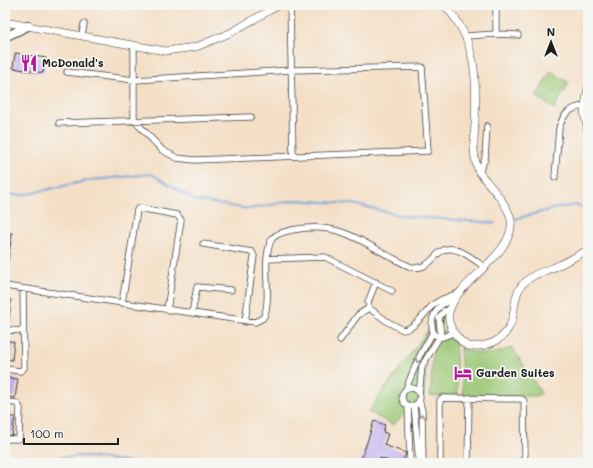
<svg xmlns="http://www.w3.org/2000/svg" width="593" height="468" font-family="Mali,sans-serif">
	<rect width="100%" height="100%" fill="#f6f6f2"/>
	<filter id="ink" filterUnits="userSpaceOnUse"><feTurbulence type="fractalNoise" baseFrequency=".025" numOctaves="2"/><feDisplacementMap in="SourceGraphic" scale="8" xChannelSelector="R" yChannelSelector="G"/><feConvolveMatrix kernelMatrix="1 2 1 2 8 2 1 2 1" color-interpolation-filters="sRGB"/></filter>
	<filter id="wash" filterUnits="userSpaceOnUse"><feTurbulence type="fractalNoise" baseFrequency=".012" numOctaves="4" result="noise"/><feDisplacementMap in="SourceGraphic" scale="16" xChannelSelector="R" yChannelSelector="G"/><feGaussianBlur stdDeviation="0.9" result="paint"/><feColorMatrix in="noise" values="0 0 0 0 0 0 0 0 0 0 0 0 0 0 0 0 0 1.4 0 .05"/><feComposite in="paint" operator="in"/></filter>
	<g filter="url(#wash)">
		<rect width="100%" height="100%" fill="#f4dfc6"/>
		<!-- green -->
		<path fill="#9ac775" stroke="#5b7248" d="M551,71L569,83L554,109L536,96Z
			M443,310L445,317L428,345L424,396L393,425L368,412Z
			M448,326L455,338L458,396H430L433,347Z
			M460,347C478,356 494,356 512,347L541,393L537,396H463Z"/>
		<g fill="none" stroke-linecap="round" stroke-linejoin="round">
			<!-- stream -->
			<path stroke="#6ea1d9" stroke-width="2" d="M5,195H23L91,180L152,174L194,200L249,209L296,200L353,204L404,216L495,223
				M515,219L560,207L578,205L588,211
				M8,463L79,456L141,463"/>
		</g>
		<g id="blocks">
			<!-- building -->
			<path fill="#c1b1f1" d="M15,53L46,58L43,73L13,68Z
				M5,232L12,233L6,275H5Z
				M5,340L14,342L12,360L5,359Z
				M5,378L18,379L15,398L5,397Z
				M5,416L15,417L12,436L5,435Z
				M374,421L385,425L383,432L388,434L384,445L406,453L402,463H395L380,458L378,463H360Z"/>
		</g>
	</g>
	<g filter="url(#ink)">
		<use href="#blocks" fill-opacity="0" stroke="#3c3936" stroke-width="1"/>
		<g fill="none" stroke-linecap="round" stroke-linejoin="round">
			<!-- minor casing -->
			<g stroke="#3c3936" stroke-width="7">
				<path id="minor" d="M290,5L293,156
					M496,5V34
					M82,35L84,24
					M466,36L496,34L518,35
					M67,72L135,80L291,70L422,67L428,151L194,160L177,158L162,150L134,120V46
					M59,123L251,117
					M479,172L485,159L487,126
					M555,177L559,128C563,114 570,108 584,106
					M203,244L252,252L254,256L245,322
					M267,259L325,257L392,291
					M376,282L368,302L369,308L388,322L403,330C415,329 425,312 434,304C442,298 450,296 459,293
					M5,286L255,322L263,318C271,305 265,275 267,258C269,238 272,234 292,230C345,219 367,248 411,267C443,273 430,223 484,267
					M8,302L5,328L8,330L23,331
					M122,303L137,210L139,208L177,215L181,220L167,310
					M192,313L197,287L231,290
					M453,333L443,337L435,335C426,321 438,301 454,301
					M441,337L439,318L444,311L450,310
					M340,340L358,315L369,308
					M5,369L21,371L24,368L23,289
					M402 397a9 9 0 1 1 18 0a9 9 0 1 1-18 0Z
					M406,389L418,359L433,332
					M419,394L422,366L440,336
					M419,399L422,411L423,463
					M5,402L17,403L20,408L19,439H5
					M408,405L410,463
					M414,405L419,463
					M440,463V400L442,398L522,399L524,401L525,455L523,461L518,463
					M468,463L469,398"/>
			</g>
			<!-- tertiary casing -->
			<g stroke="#3c3936" stroke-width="8">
				<path id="tertiary" d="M444,5C477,39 477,78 475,123C474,140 472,156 479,172C488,184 509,205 511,220C517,267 406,299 467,346C489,348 508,340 513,316C515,305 515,290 525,282C533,274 544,271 555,267C566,262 577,256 588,250
					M5,22L165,51L196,47L230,33L279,5
					M588,88L584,112L588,132"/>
			</g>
			<!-- secondary casing -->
			<g stroke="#3c3936" stroke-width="10">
				<path id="secondary" d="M5,37L28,26"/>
			</g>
			<!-- minor -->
			<use href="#minor" stroke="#fff" stroke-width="5.5"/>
			<!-- tertiary -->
			<use href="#tertiary" stroke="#fff" stroke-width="7"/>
			<!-- secondary -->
			<use href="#secondary" stroke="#fff" stroke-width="8"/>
		</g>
		<!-- one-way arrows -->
		<defs><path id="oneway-chevron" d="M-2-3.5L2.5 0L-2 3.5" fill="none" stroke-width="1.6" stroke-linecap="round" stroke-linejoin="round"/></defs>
		<g stroke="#999">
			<use href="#oneway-chevron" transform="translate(418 360) rotate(114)"/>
			<use href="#oneway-chevron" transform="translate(422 417) rotate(-94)"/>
		</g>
	</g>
	<!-- icons -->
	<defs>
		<g id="restaurant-bare" transform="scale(1.38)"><path d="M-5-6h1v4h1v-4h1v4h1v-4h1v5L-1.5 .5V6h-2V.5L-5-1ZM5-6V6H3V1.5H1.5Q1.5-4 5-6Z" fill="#b5179e" stroke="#f6f6f2" stroke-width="2.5" paint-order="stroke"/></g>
		<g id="hotel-bare" transform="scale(1.38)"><path d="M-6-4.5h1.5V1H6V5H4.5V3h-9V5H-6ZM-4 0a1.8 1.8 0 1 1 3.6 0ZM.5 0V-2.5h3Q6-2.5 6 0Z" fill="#b5179e" stroke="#f6f6f2" stroke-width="2.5" paint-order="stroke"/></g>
	</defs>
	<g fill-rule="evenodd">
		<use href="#restaurant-bare" x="29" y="63"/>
		<use href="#hotel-bare" x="463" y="373"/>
	</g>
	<g text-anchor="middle" stroke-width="3.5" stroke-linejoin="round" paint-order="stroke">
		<!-- poi labels -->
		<g font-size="11" font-weight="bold" fill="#1c1c1c" stroke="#f6f6f2" text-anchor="start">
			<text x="42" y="67">McDonald's</text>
			<text x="476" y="377">Garden Suites</text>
		</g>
	</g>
	<!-- margin -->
	<rect width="593" height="468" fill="none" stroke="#f6f6f2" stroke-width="20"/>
	<!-- north arrow -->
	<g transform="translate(551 42)" stroke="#f6f6f2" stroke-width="3" paint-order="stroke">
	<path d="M0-3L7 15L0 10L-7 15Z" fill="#1c1c1c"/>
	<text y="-6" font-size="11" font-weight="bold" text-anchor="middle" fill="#1c1c1c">N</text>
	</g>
	<!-- scale -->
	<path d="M24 438v6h94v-6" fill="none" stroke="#1c1c1c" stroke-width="2"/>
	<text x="30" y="438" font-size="12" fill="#1c1c1c" stroke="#f6f6f2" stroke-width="3" paint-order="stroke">100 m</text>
</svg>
